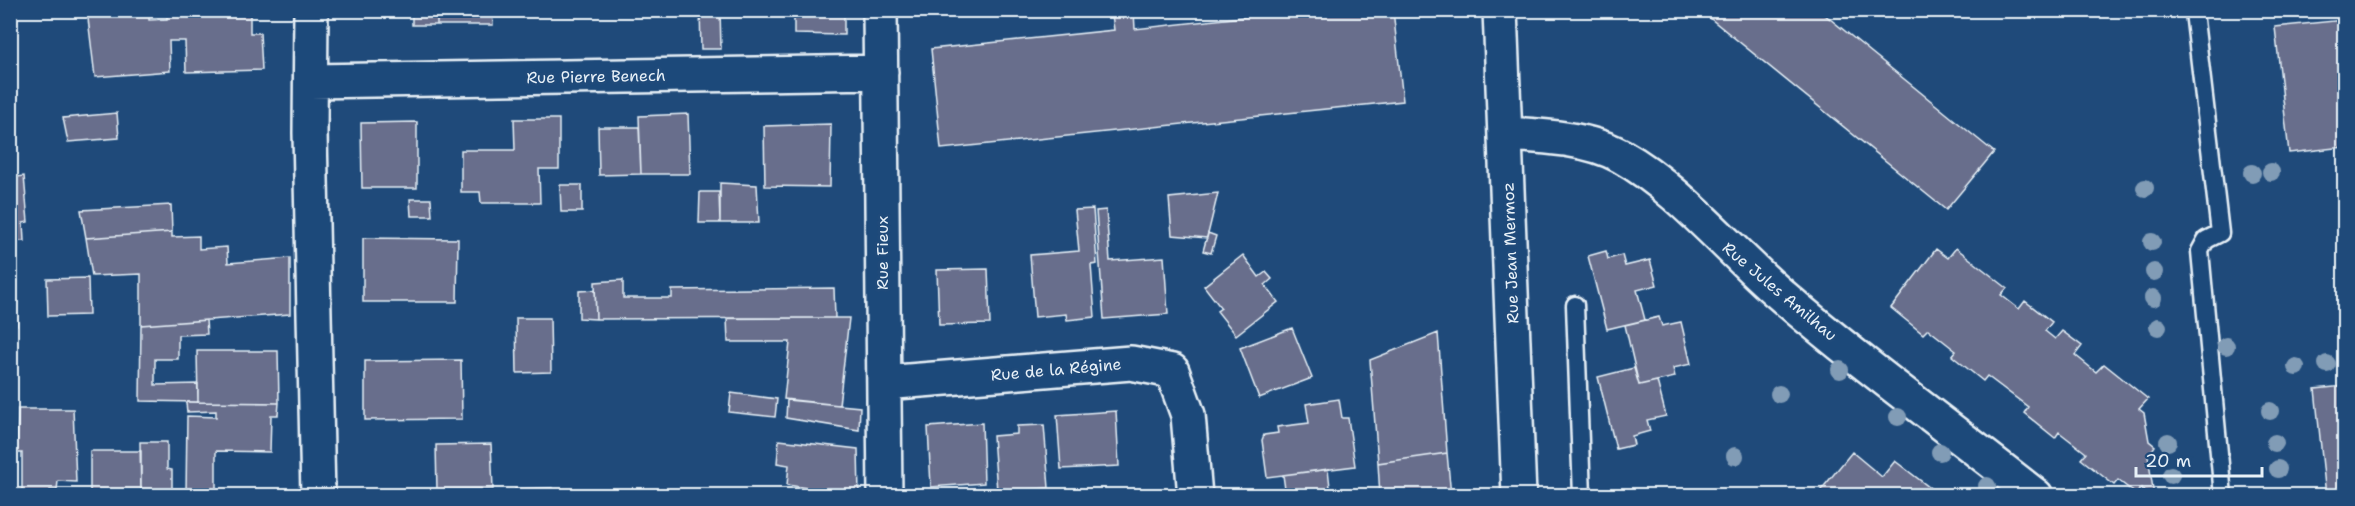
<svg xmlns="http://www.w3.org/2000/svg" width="2355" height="506" font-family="'Shantell Sans',sans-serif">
	<rect width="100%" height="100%" fill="#1f4a7a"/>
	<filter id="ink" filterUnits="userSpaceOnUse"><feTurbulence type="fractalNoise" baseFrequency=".0167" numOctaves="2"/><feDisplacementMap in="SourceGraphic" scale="12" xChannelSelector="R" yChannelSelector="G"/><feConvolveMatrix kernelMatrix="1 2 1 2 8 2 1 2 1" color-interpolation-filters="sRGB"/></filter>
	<g filter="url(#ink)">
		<!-- building -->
		<path fill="#676e8c" stroke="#e8f1f8" stroke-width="1.5" d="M87,10H149V20L167,19V10H250V33H260L262,70L186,72L185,41H169L170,71L95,77Z
			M412,10H437V25H412Z
			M437,10H492L493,25H437Z
			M700,10H720L721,49H701Z
			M794,10H844V35L794,34Z
			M1306,10H1393L1403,101L941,149L931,49L1114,30L1112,14L1134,12L1135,29Z
			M1700,10H1819L1994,152L1946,210Z
			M2344,20V147L2289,153L2275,27Z
			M117,113L119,138L68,142L63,118Z
			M688,114L690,174H641L639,116Z
			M514,119H559V169H539L540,203H481L480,192H461V150H515Z
			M417,122V188H362L361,123Z
			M831,124L830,187L765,186L764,126Z
			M598,127H639L641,174L599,175Z
			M24,176L28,222L23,223L24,241L10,242V178Z
			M720,183L757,185L759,223H720Z
			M560,185H582V212H561Z
			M700,192H719L720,223H699Z
			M1218,193L1207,238L1172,235L1169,198Z
			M410,199H431L432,216H411Z
			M171,205L172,232L86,238L81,210Z
			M1093,209L1097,264L1091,265L1095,317L1067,320L1066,314L1035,317L1030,255L1079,251L1075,210Z
			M1106,210L1110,261L1164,257L1168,314L1104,319L1096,211Z
			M172,232V237L199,236V249L227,247L228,263L290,258V314L141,325V274L92,276L86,238Z
			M1208,233L1216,236L1211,253L1203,251Z
			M363,238L458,239L457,302H363Z
			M1956,248L2007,288L2001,295L2019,309L2025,301L2052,322L2045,331L2055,339L2062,331L2082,346L2075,355L2096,372L2104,364L2148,399L2139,409L2144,413L2149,441L2155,446L2148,456L2154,496L2141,488L2136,494L2118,480L2114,485L2081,459L2086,453L2059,432L2055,438L2024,413L2028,407L1987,376L1983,381L1952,356L1956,351L1928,329L1923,334L1891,308L1936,249L1948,258Z
			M1606,251L1608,259L1622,255L1625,266L1650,260L1657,285L1637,290L1645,320L1607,329L1588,256Z
			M1243,255L1259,277L1266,272L1272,279L1265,285L1278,302L1236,335L1217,311L1221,308L1204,286Z
			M988,269L990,324L939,325L937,270Z
			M88,278L89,315L48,316L47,279Z
			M623,280V298H672V290L834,288L835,318L596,319L595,282Z
			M16,281L17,325H10V282Z
			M595,290L596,319L579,318V291Z
			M1659,317L1662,326L1681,322L1691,364L1673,368L1675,377L1639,385L1625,325Z
			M516,318H550L551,372L517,373Z
			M727,318H849L839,405L784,399L790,342H728Z
			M206,320L207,334L178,335V359H155V385L198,384V402L140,401L141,325Z
			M1292,328L1312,378L1259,398L1240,348Z
			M1438,333L1447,453L1378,463L1370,360Z
			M197,351H278L279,403L198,402Z
			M461,360L462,419L365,420V361Z
			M1634,368L1639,385L1657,381L1666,416L1647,420L1650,431L1632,436L1634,445L1616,449L1598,377Z
			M2344,386V496H2326L2315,389Z
			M731,393L777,399L775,417L729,412Z
			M1339,399L1342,418H1348L1355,466L1267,477L1262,440L1264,435L1278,433L1277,427L1309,423L1306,404Z
			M787,400L860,407L859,430L786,418Z
			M186,402L279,403L278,415H271L270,452L216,451V496H186L187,416L216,417V411L187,412Z
			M18,409H73L76,482L58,481L57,490H50V496H22V453H17Z
			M1116,411L1119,466L1061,469L1057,415Z
			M982,423L984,483L931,487L928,427Z
			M1044,425L1049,488L1011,491L1012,496H1005V491H997L993,436L1017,434V426Z
			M779,440L858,449L859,496L787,485L789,465L777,463Z
			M140,442H167V469L172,470V496H141Z
			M491,444L493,489L437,490L436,445Z
			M90,451H141V496H90Z
			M1852,452L1882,477L1895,461L1934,491L1930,496H1816Z
			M1447,453L1451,496H1380L1378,463Z
			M1328,469L1331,496H1286L1283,475Z
			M552,488V496H515V489Z"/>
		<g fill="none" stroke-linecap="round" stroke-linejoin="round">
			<!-- service casing -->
			<g stroke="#e8f1f8" stroke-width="21">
				<path id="service" d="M2194,12L2220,233L2206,240L2200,251L2223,496
					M1575,305L1582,496"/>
			</g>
			<!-- minor casing -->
			<g stroke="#e8f1f8" stroke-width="38">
				<path id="minor" d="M311,10L310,133L318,496
					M880,10L885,496
					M1500,10L1519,496
					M311,81L881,72
					M1506,134C1542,136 1588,138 1621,156C1677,187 1729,250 1779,293C1861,364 1950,428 2036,496
					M884,383L1131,363L1172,371L1188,415L1195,496"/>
			</g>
			<!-- service -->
			<use href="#service" stroke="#1f4a7a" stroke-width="16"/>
			<!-- minor -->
			<use href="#minor" stroke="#1f4a7a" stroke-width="33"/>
		</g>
		<!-- trees -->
		<g fill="#819cb6">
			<circle cx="2271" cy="172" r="9"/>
			<circle cx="2252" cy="173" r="9"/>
			<circle cx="2145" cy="188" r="9"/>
			<circle cx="2152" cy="242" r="9"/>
			<circle cx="2154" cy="272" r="9"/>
			<circle cx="2153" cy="298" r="9"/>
			<circle cx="2158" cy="327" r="9"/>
			<circle cx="2226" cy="346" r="9"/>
			<circle cx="2327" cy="364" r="9"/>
			<circle cx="2296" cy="367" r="9"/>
			<circle cx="1840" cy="370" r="9"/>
			<circle cx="1779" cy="394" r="9"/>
			<circle cx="2270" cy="411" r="9"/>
			<circle cx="1898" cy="417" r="9"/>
			<circle cx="2168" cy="442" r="9"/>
			<circle cx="2275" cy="443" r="9"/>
			<circle cx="1940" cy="452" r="9"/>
			<circle cx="1735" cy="456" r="9"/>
			<circle cx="2278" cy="469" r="9"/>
			<circle cx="2171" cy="475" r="9"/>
			<circle cx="1987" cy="486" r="9"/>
		</g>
	</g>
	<g text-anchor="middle" stroke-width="6" stroke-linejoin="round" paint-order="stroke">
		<!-- street labels -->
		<g font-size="16" fill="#e8f1f8" stroke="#1f4a7a">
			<text transform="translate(596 76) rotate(-1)" y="6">Rue Pierre Benech</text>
			<text transform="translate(882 253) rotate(-90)" y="6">Rue Fieux</text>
			<text transform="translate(1510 253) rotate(-92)" y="6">Rue Jean Mermoz</text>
			<text transform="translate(1780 291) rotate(40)" y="6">Rue Jules Amilhau</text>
			<text transform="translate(1056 369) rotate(-5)" y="6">Rue de la Régine</text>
		</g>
	</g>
	<!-- margin -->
	<rect width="2355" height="506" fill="none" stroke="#1f4a7a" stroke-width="36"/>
	<rect x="18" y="18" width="2319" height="470" fill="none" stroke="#e8f1f8" stroke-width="2" filter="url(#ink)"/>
	<!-- scale -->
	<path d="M2136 467v9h126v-9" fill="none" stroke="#e8f1f8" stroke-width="3"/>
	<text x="2145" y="467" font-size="18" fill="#e8f1f8" stroke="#1f4a7a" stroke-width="4.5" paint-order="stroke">20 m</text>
</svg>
